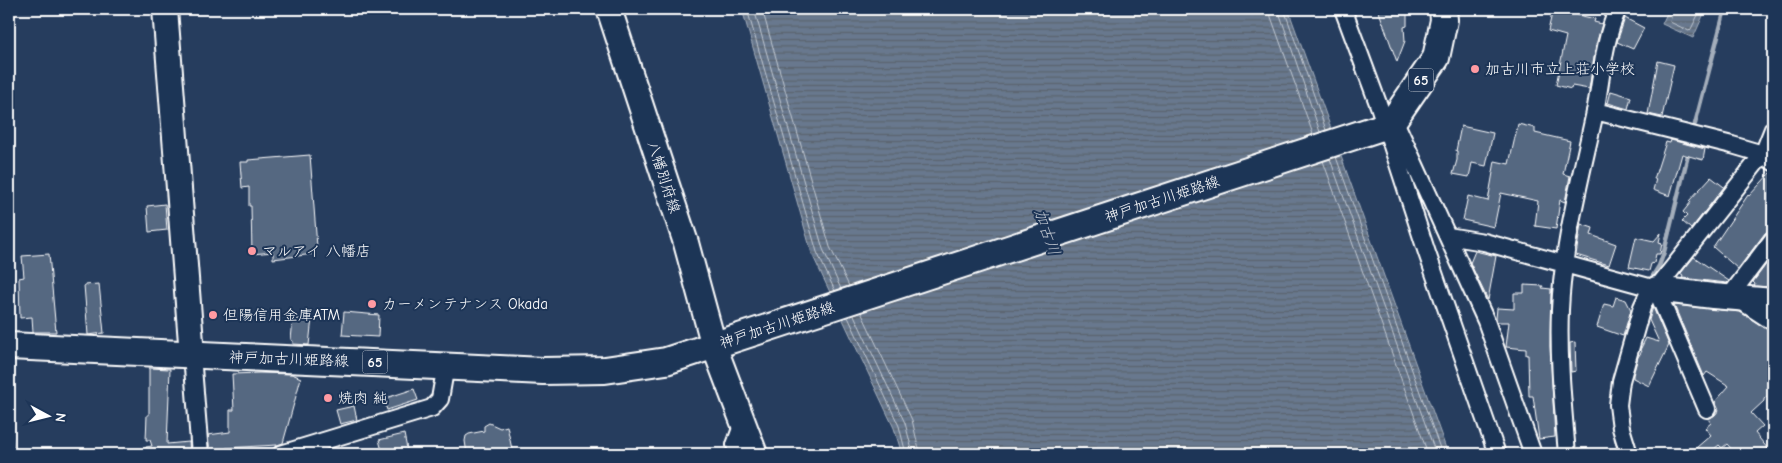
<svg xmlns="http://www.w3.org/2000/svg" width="1782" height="463" font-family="'Comic Neue','Klee One',sans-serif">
	<defs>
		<pattern id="water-rules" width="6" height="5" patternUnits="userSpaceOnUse" patternTransform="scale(1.25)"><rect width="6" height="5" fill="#67788e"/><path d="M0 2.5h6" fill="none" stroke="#5a626d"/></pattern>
	</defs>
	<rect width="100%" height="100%" fill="#263d5e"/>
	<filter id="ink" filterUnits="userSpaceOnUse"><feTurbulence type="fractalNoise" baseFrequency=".02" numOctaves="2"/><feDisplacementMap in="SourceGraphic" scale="10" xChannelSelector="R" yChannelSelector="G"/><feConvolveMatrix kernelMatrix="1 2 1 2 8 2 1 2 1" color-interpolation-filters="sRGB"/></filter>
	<g filter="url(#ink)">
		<!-- water -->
		<path fill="url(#water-rules)" stroke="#a4aebb" d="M742,9H1288L1448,454H902L894,428L812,254Z
			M1669,9H1706L1693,38L1662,24Z"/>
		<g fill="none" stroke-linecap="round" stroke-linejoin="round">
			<!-- shore -->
			<path stroke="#c2c9d2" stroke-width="1" d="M747,9L817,252L835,291
				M754,9L823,249L841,289
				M762,9L830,247L849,286
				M1270,9L1271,17L1313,134
				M1278,9L1320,132
				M1284,9L1326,130
				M1673,9L1670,22L1689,31L1691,29L1701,9
				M1336,157L1442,454
				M1330,159L1436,454
				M1323,161L1428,454
				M861,312L912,420L920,454
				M854,315L905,423L913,454
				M848,317L899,426L906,454"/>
			<!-- stream -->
			<path stroke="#a4aebb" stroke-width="4.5" d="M1695,124L1725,9
				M1651,279L1659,266L1664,252L1689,151
				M1616,439L1620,454"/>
		</g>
		<!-- building -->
		<path fill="#556781" stroke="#fff" d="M1378,9H1407V26L1404,27L1405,41L1397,62Z
			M1553,9L1595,19L1594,22L1602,24L1596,45L1589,89L1572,86L1571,89L1556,85L1566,36L1548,31Z
			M1625,18L1644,28L1633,49L1617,42Z
			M1658,61L1674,65L1662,117L1648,114Z
			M1611,91L1631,97L1628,109L1608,103Z
			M1518,124L1535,128V133L1570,141L1563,174L1570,176L1565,202L1560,200L1556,229L1535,226L1538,201L1501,193L1494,227L1463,220L1468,196L1488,201L1495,161L1509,164Z
			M1461,126L1493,133L1486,166L1472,163L1469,177L1453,174L1457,160V151H1456Z
			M1671,140L1705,149L1703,160L1682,154L1670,196L1653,190L1656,179H1654L1666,142L1670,143Z
			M310,155L317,247L314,254L273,259V252L252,254L251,206H249V187L242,188L240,162H248V160Z
			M1771,172H1773V229L1765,233L1738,269L1713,247L1748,195L1749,196Z
			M1711,177L1724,187L1691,229L1682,221L1687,216L1683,212L1691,202L1689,201Z
			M165,204L167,230L149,232L147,206Z
			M1581,224L1593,228L1591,235L1616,244L1609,265L1576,255Z
			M1661,233L1659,242L1662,243L1660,254H1656L1654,263L1651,264L1649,271L1629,267L1636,237L1654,241Z
			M1475,251L1496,256L1488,300L1470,263Z
			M49,254L56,332H33L32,317L20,318L19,278L24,277L22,256Z
			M1773,255V287L1754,286L1755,284L1753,282Z
			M1694,257L1704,264L1729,281L1727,283L1682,278L1683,276L1680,274Z
			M99,284L104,333L88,335L84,285Z
			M1524,285L1543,286L1542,288L1551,289L1550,346L1555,437L1539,439L1533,396H1529L1528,355H1526V349L1506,347L1509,322H1497L1496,319L1497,308L1514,309V293H1524Z
			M1616,297L1626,300L1631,310L1623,336L1597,327L1604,304L1613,306Z
			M1674,305L1740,312L1768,330L1773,332V388L1771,390L1772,392L1764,399V401L1751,413L1763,426L1755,433L1768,449L1761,454H1736L1727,444L1722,448L1719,445L1708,454H1689L1711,435L1705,428L1711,423L1708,419L1715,415L1719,410L1715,402L1729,386L1707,372L1704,376Z
			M1653,307L1669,345L1649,386L1633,378V375L1638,357L1642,351L1640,350L1646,338L1659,342L1649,320Z
			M344,312L379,315L378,337L342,335Z
			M301,317L312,318L309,345L293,344V341L291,340L293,319H301Z
			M1575,342L1576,371L1571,372L1570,343Z
			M149,368L170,369L167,444L189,442L190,454H146V447L152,446L150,440H146L147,415H149Z
			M259,373L292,374L301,378L283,443L277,445L226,448V454H210L208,435L230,432V410H234L232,374Z
			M414,389L418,400L387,410L383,399Z
			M354,406L357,420L340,424L336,410Z
			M489,423L500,428L507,426L513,454H467L465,441L466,436L469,434L484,431V426Z
			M404,434L408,454H383L379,440Z"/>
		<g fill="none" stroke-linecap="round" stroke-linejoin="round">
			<!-- street casing -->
			<g stroke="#fff" stroke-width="20">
				<path id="street" d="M1343,9L1379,106L1427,253L1497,454
					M1595,111L1732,145L1763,154L1773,162
					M1394,119L1486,321L1533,454
					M1448,236L1484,242L1656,289
					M1656,289L1707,409
					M1729,297L1773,239
					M1744,298L1747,305L1773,322
					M192,355L200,454
					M281,454L432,408L440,399L446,365
					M738,454L735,445L743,423
					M1567,454C1563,406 1558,358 1560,310C1563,243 1581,177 1595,112C1602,78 1603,41 1618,9
					M1629,454L1621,428L1618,405L1621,381L1642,307L1648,294L1656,289L1763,154L1773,129"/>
			</g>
			<!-- secondary casing -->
			<g stroke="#fff" stroke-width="28">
				<path id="secondary" d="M165,9L192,355
					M609,9L686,243L714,346L755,454
					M1656,289L1713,296L1773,301"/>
			</g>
			<!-- primary casing -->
			<g stroke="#fff" stroke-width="30">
				<path id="primary" d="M9,346L543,371L605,370L666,361L1385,126L1394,119L1436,58L1444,20L1443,9"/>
			</g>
			<!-- street -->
			<use href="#street" stroke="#1d3557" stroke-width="16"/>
			<!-- secondary -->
			<use href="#secondary" stroke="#1d3557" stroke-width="24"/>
			<!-- primary -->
			<use href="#primary" stroke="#1d3557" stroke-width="26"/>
			<!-- rail casing -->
			<g stroke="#fff" stroke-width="5.5">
				<path id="rail" d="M9,435L11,454"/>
			</g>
			<!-- rail -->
			<use href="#rail" stroke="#1d3557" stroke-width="4" stroke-dasharray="11" stroke-linecap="butt"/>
		</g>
	</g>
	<!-- markers -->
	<g fill="#ff9aa2" stroke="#1d3557" stroke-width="2">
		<circle cx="1475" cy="69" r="5"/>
		<circle cx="252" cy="251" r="5"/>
		<circle cx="372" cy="304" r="5"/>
		<circle cx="213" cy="315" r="5"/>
		<circle cx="328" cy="398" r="5"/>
	</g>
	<g text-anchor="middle" stroke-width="4" stroke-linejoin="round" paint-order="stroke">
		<!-- shield labels -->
		<g fill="#1d3557" stroke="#bbc2cd" stroke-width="1">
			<rect x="1408.5" y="68.5" width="25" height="23" rx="4"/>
			<rect x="362.5" y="350.5" width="25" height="23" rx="4"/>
		</g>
		<g font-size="14" font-weight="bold" fill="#fff">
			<text x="1421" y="85">65</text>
			<text x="375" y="367">65</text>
		</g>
		<!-- poi labels -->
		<g font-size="15" fill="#fff" stroke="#1d3557" text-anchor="start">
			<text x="1485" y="74">加古川市立上荘小学校</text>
			<text x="262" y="256">マルアイ 八幡店</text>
			<text x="382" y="309">カーメンテナンス Okada</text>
			<text x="223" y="320">但陽信用金庫ATM</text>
			<text x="338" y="403">焼肉 純</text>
		</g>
		<!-- street labels -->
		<g font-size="15" fill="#fff" stroke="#1d3557">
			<text transform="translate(664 177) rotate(72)" y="5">八幡別府線</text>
			<text transform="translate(1162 199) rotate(-18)" y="5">神戸加古川姫路線</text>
			<text transform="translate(777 325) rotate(-18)" y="5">神戸加古川姫路線</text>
			<text transform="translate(289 359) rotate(2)" y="5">神戸加古川姫路線</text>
		</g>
		<!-- water labels -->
		<g font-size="16" font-style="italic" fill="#bbc2cc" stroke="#1d3557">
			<text transform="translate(1048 232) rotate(71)" y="6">加古川</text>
		</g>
	</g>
	<!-- margin -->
	<rect width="1782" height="463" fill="none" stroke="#1d3557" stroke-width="30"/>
	<rect x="15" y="15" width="1752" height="433" fill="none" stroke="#fff" stroke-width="2" filter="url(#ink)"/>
	<!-- north arrow -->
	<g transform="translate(48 416) rotate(97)" stroke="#1d3557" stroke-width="4" paint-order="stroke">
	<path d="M0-4L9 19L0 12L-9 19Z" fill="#ffffff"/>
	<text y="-8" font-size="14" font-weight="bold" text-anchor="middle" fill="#ffffff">N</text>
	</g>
</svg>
